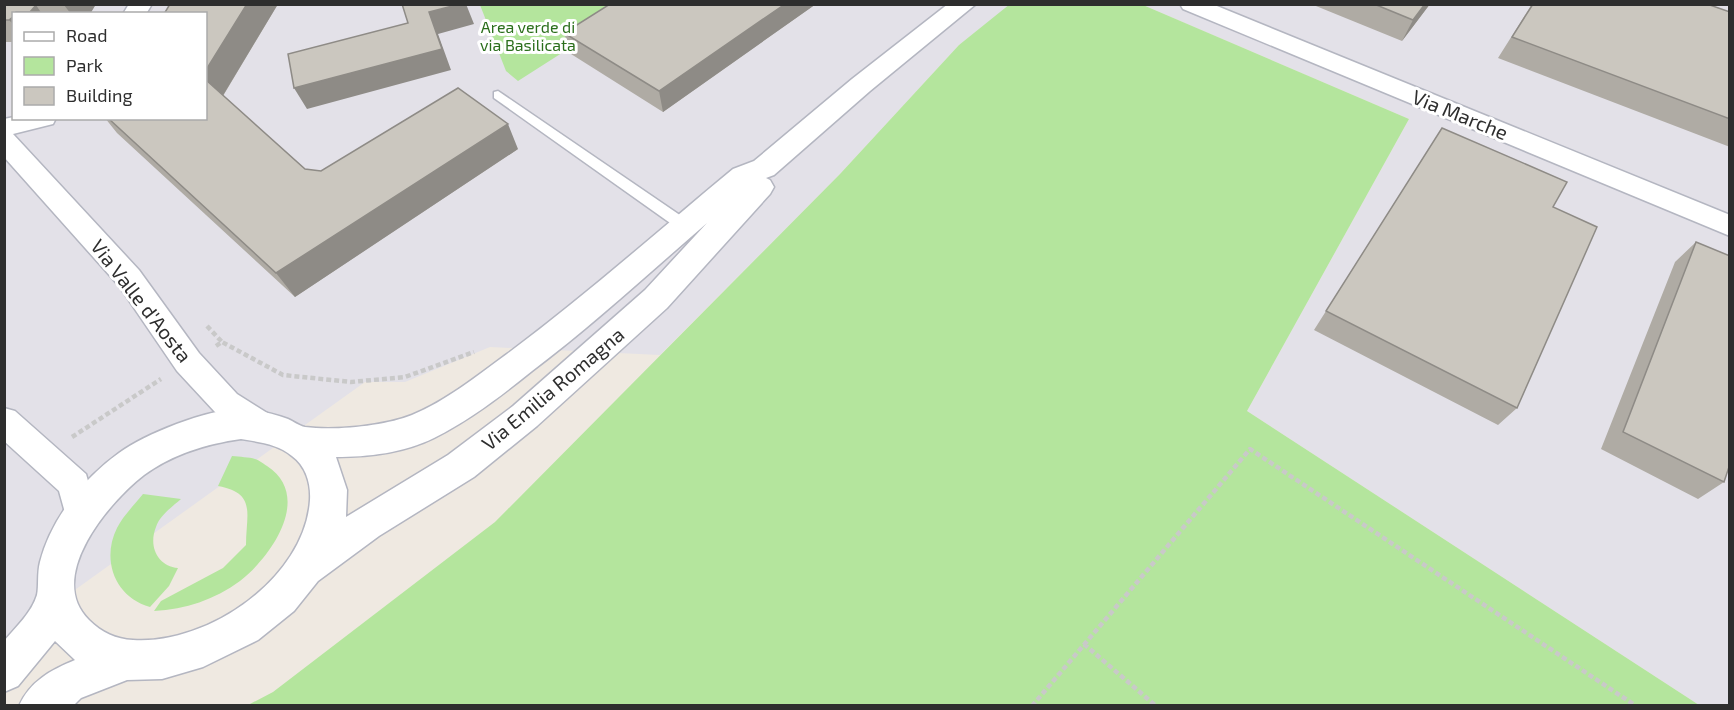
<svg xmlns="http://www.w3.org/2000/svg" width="1734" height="710" font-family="'Exo 2',sans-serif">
	<rect width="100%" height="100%" fill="#efe9e1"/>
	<!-- industrial -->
	<path fill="#e3e1e8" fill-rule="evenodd" d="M5,5H1010L959,45L840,174L660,355L490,347L405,382H365L5,640ZM14,14H206V118H14Z
		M1143,5H1729V705H1699L1247,411L1409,119Z"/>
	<!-- green -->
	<path fill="#b4e59d" d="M1010,4L1143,5L1409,119L1247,411L1699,705H248L273,692L495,522L840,174L959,45Z
		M480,5H637L518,81L506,71Z
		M232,456C240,457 249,457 255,459C259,460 264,464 267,466C313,496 272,556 240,581C214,600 186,609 154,611L161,601L223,568L246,545C246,514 257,493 218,486Z
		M143,494L181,499C172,507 160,515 156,527C148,547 158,566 178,568L169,586L150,607C115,597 101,560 117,528C123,516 135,504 143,494Z"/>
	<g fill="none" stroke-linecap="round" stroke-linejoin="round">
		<!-- service casing -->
		<g stroke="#b4b6c1" stroke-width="3">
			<path id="service" d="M498,91L690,222L692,226L690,230H680L494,98V92Z"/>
		</g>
		<!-- minor casing -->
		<g stroke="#b4b6c1" stroke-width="3">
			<path id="minor" d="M129,4H152L146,14H123Z
				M1180,4H1212L1730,215V236L1183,9Z
				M14,117L56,118L53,124L13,134L139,270L199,353L237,394L272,416L277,426L272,436L261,440L250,436L215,412L177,371L119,286L4,157V119Z
				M4,408L15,411L86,474L98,516L93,527L81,531L69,527L59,491L4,441Z"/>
		</g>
		<!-- tertiary casing -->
		<g stroke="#b4b6c1" stroke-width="3">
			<path id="tertiary" d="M948,4H976L870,91L774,175L766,178L770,180L774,187L770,194L667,308L537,426L474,477L379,536L318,581L294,611L258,640L203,667L162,679L127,680L81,698L73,706H19C30,681 51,670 75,660L55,641L18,686L4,692V641C16,627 32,612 37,595C39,586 37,573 40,562C51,519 83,479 119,453C145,434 209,408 242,409C257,410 274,414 288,419C293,421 299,426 305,427C334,431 385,426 412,415C446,401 477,376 507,354C585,296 658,231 733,169L754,161L852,79ZM707,223L645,290L513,406L448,455L346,517L347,490L336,457C368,457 404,453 434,438C470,420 501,396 532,371C593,325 649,273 707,223ZM241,439C259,442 278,444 292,456C306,466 311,484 310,500C305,578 208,645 133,640C116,639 102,633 89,620C45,577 109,502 144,475C173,454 206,444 241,439Z"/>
		</g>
		<!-- path -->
		<path stroke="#c9c9c9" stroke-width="4.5" stroke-dasharray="5 3" stroke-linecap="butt" d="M207,326L222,342
			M216,346L222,342L283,375L351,382L405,377L474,352
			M72,437L161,379
			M1084,644L1156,706
			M1032,706L1250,449L1636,706"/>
		<!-- service -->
		<use href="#service" fill="#fff" fill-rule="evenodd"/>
		<!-- minor -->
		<use href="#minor" fill="#fff" fill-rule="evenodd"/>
		<!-- tertiary -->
		<use href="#tertiary" fill="#fff" fill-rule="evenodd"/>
	</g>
	<!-- wall -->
	<path fill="#afaba4" d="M4,4H96L90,14H14V42H4Z
		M170,4H278L223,96L305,169L321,171L518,149L295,297L117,133L105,118H206Z
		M816,4L663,112L571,54L564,33Z
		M1311,4H1430L1402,41Z
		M1532,4H1707L1730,12V147L1498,58Z
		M1442,128L1553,207L1517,408L1498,425L1314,330Z
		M1696,242L1724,482L1698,499L1601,449L1675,262Z"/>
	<!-- shaded-wall -->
	<path fill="#8e8b86" d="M96,4L90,14H71L64,5Z
		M247,4H278L219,102L206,82V70Z
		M460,4H466L474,24L438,34L451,70L307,109L294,88L429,12Z
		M785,4H816L663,112L659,91Z
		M1425,4H1430L1402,41L1413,20Z
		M36,5L42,14H31L30,12Z
		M14,16V25L9,20Z
		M508,124L518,149L295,297L276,273Z"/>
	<!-- building -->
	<path fill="#cbc7bf" stroke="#8e8b86" stroke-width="1.5" d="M4,4H64L36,5L30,12H16L14,14V16L9,20H4Z
		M170,4H247L206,70V14H164Z
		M402,4H460L429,12L442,49L294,88L288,54L408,23Z
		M610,4H785L659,91L564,33Z
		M1374,4H1425L1413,20Z
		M1533,4H1707L1730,12V119L1512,37Z
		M206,80L305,169L321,171L458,88L508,124L276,273L108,118H206Z
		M1442,128L1567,182L1553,207L1597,227L1517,408L1326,311Z
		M1696,242L1730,256V464L1724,482L1623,432Z"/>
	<g text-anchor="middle" stroke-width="6" stroke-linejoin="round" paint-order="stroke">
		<!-- far-park labels -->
		<g font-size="16" fill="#2a6e1b" stroke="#fff">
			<text x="528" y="33">Area verde di<tspan x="528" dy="18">via Basilicata</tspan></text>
		</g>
		<!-- street labels -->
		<g font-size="20" fill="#2e2e2e" stroke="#fff">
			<text transform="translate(1460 115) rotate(22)" y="7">Via Marche</text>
			<text transform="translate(141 301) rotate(52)" y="7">Via Valle d'Aosta</text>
			<text transform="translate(553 389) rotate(-40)" y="7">Via Emilia Romagna</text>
		</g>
	</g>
	<!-- border -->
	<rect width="1734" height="710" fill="none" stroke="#2e2e2e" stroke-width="12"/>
	<!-- legend -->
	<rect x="12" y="12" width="195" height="108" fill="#ffffff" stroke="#ababab" stroke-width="1.5"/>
	<rect x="24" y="32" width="30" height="9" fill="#ffffff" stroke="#ababab" stroke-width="1.5"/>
	<text x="66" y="42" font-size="18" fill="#2e2e2e">Road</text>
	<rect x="24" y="57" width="30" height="18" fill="#b4e59d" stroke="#ababab" stroke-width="1.5"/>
	<text x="66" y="72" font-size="18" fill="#2e2e2e">Park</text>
	<rect x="24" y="87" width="30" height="18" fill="#cbc7bf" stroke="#ababab" stroke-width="1.5"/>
	<text x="66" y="102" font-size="18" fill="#2e2e2e">Building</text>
</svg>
